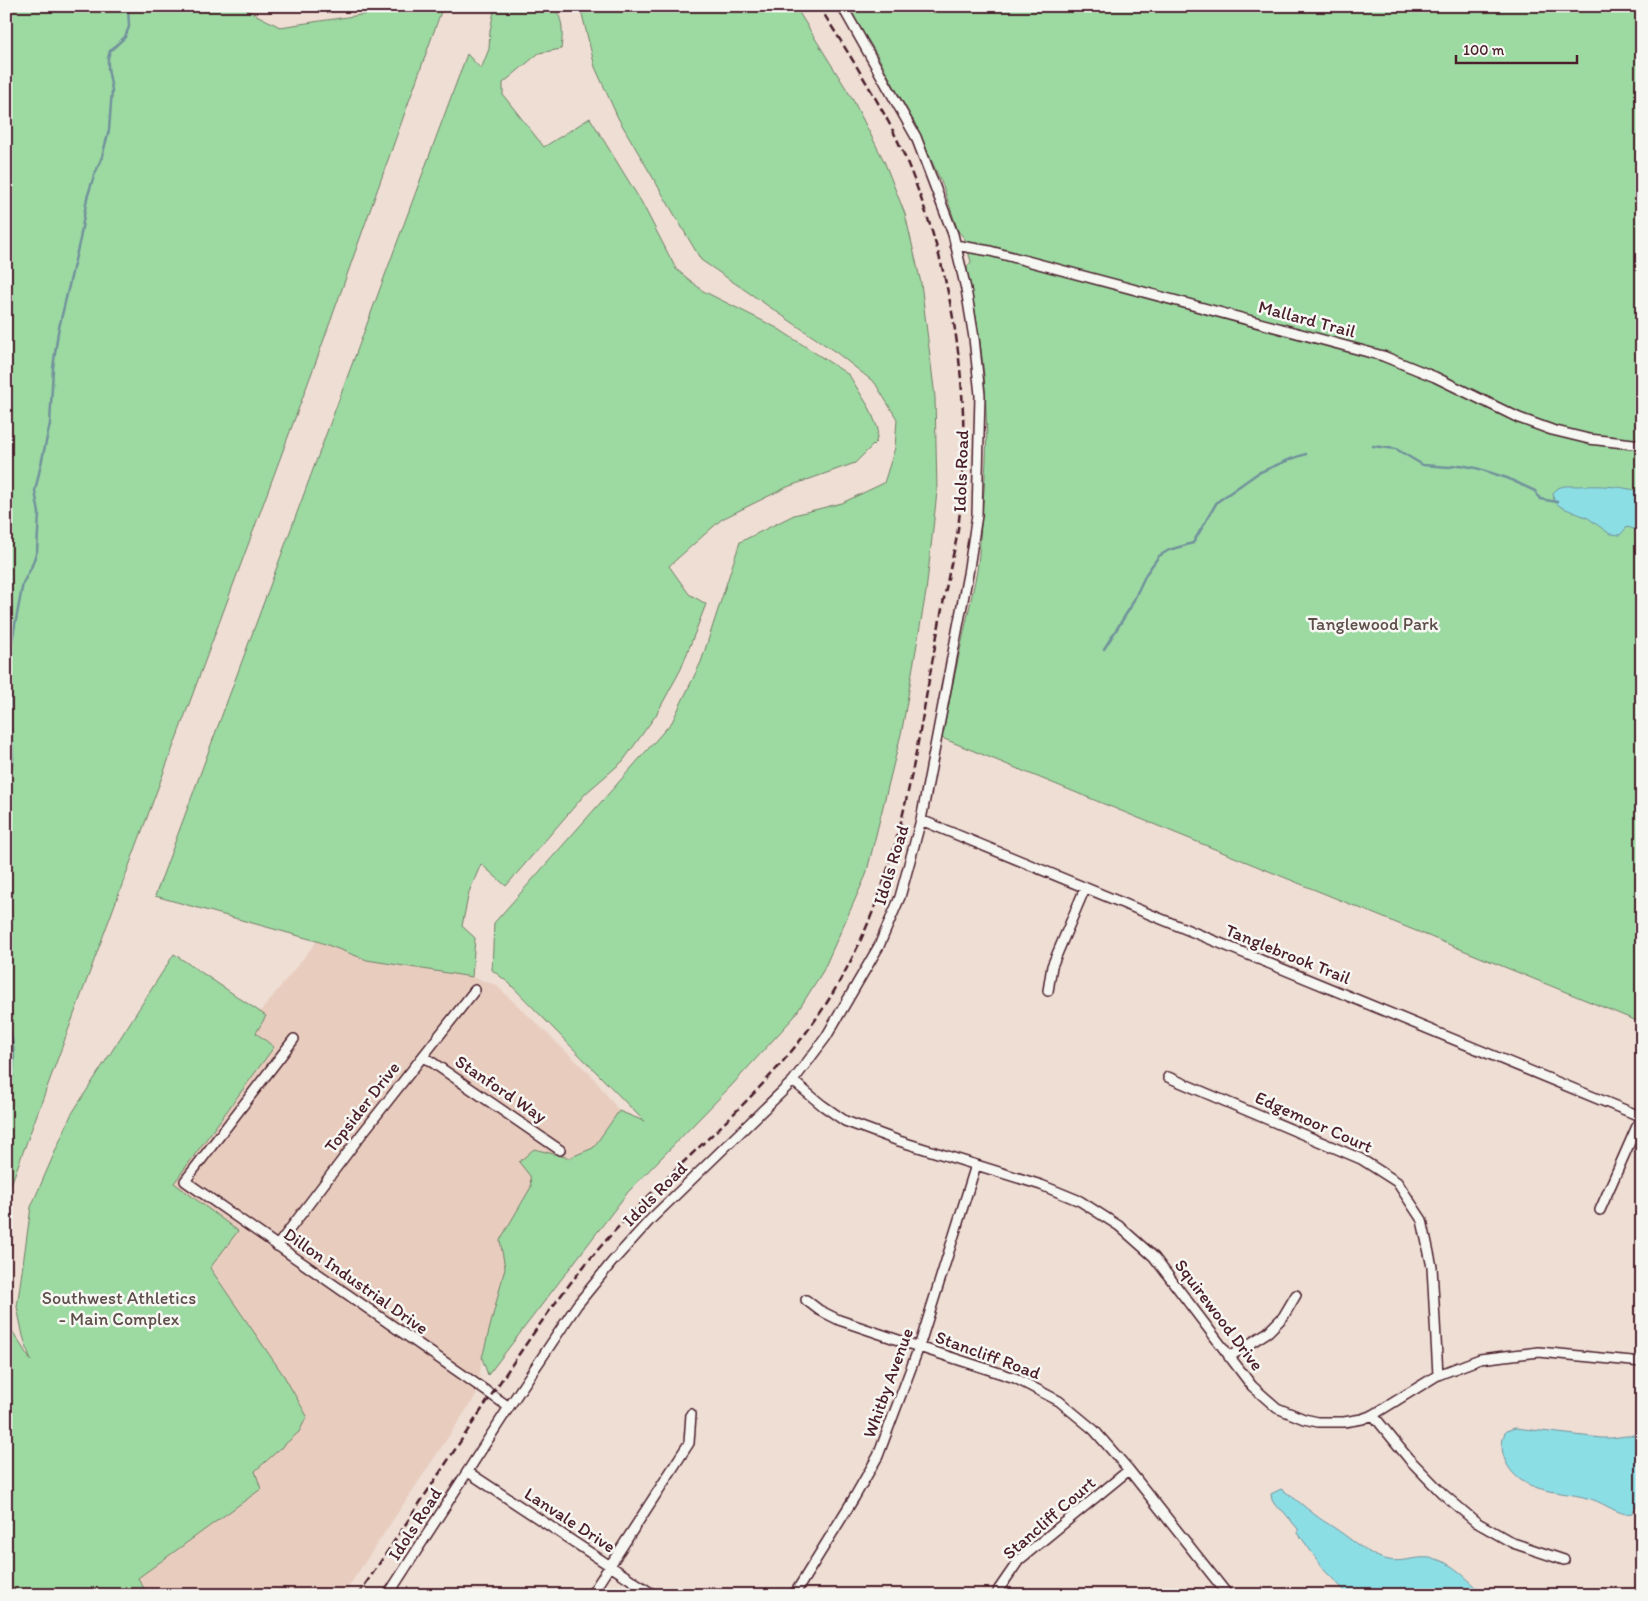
<svg xmlns="http://www.w3.org/2000/svg" width="1648" height="1601" font-family="Itim,sans-serif">
	<rect width="100%" height="100%" fill="#eeded4"/>
	<filter id="ink" filterUnits="userSpaceOnUse"><feTurbulence type="fractalNoise" baseFrequency=".02" numOctaves="2"/><feDisplacementMap in="SourceGraphic" scale="10" xChannelSelector="R" yChannelSelector="G"/><feConvolveMatrix kernelMatrix="1 2 1 2 8 2 1 2 1" color-interpolation-filters="sRGB"/></filter>
	<g filter="url(#ink)">
		<!-- built -->
		<path fill="#e8cdbf" d="M317,941L367,960L472,977L496,985L592,1076L619,1111L593,1148L569,1158L534,1149L530,1176L531,1187L500,1240L505,1268L482,1358L477,1394L343,1595H148L138,1578L261,1489L255,1471L299,1432L307,1416L284,1376L210,1268L238,1231L174,1183L274,1047L256,1033L266,1016L260,1012Z"/>
		<!-- green -->
		<path fill="#9cdaa2" stroke="#737c66" d="M6,6H239L280,27L421,6H443L318,356L6,1198Z
			M495,6H552C564,17 563,34 561,49L539,53L503,83V95L544,147L590,118L642,203L676,269L703,291L777,328L849,375L870,409L878,429L876,442L855,463L787,487L722,519L669,566L689,594L706,604L681,669L656,715L623,761L586,793L506,886L481,864L469,892L462,926L475,938L472,977L367,960L317,941L155,896L467,54L481,69L489,49L490,31Z
			M580,6H795L852,98L884,161L905,214L921,283L935,397L937,492L926,592L902,730L866,875L823,971L794,1017L732,1085L628,1192L488,1375L482,1358L505,1268L500,1240L531,1187L530,1176L519,1162L534,1149L569,1158L593,1148L619,1111L644,1121L509,983L492,970L494,923L672,722L701,662L740,542L794,515L842,503L884,483L895,448L897,419L875,383L837,353L701,260L618,118L595,67Z
			M847,6H1642V1023L942,738C952,682 966,627 977,571C980,552 980,532 982,514C985,480 988,445 986,411C985,365 977,318 967,272V267L971,262L965,239L958,231L943,186L915,124L876,53Z
			M174,954L266,1016L256,1033L274,1047L174,1183L238,1231L210,1268L284,1376L307,1416L299,1432L255,1471L261,1489L138,1578L148,1595H6V1321L31,1361L23,1336L17,1307L31,1207L71,1115Z"/>
		<!-- water -->
		<path fill="#8cdee5" stroke="#72929b" d="M1564,486C1589,486 1617,484 1641,492L1642,535L1634,529L1627,527L1620,535L1610,534L1588,518L1561,507L1554,501L1553,493L1558,488Z
			M1515,1428L1601,1438H1612L1641,1434L1642,1496L1640,1501L1632,1513L1626,1514C1612,1511 1601,1501 1587,1498C1558,1490 1519,1494 1505,1460C1501,1451 1501,1439 1506,1431Z
			M1281,1489C1293,1496 1303,1506 1314,1514C1320,1519 1327,1523 1333,1527C1347,1536 1359,1547 1374,1555C1400,1567 1407,1556 1430,1558C1454,1561 1468,1582 1486,1595H1349L1325,1571L1298,1533V1529L1283,1511L1275,1505L1272,1500L1271,1494Z"/>
		<g fill="none" stroke-linecap="round" stroke-linejoin="round">
			<!-- stream -->
			<path stroke="#72929b" stroke-width="2.5" d="M1373,446L1396,449L1423,465L1449,467L1460,465L1476,468L1507,478L1535,491L1540,499L1557,502
				M1104,649L1130,608L1146,574L1159,556L1169,550L1193,543L1217,502L1258,473L1291,459L1306,454
				M6,794L13,759L10,714L11,646L23,583L31,568L37,551L39,513L35,491L50,424L53,368L58,332L80,239L87,198L94,176L102,157L109,130L112,90L108,68V58L110,51L125,37L129,27L128,6
				M6,1017C15,1043 16,1062 10,1088L6,1091"/>
			<!-- minor casing -->
			<g stroke="#4a1f2b" stroke-width="12">
				<path id="minor" d="M955,245L990,251L1383,356L1435,377L1519,418L1552,430L1589,439L1642,445
					M921,820L1642,1117
					M1048,991L1052,966L1085,888
					M294,1039L185,1181L509,1407
					M423,1056L560,1150
					M1168,1077L1361,1159L1397,1182L1422,1220L1432,1267L1438,1375
					M793,1081L822,1105L845,1121L899,1141L1041,1185L1080,1201L1119,1226L1154,1257L1252,1386L1277,1408L1304,1419L1318,1422H1344L1362,1419L1373,1415L1438,1375L1480,1359L1539,1352L1642,1362
					M1600,1210L1641,1117
					M277,1246L361,1135L475,990
					M806,1300L819,1310L839,1320L919,1347L1015,1378L1059,1401L1094,1430L1129,1470L1228,1595
					M1229,1357L1268,1332L1283,1317L1296,1295
					M1373,1415L1409,1459L1442,1493L1476,1522L1513,1543L1564,1560
					M468,1472L654,1595
					M388,1595L509,1407L577,1305L612,1262L650,1220L793,1081L826,1037L879,946L900,897L921,820L968,574L977,515L980,395L974,338L966,289L953,234L916,137L842,6
					M591,1595L689,1443L691,1414
					M794,1595L854,1498L878,1456L919,1347L976,1165
					M997,1595L999,1589L1019,1560L1129,1470"/>
			</g>
			<!-- minor -->
			<use href="#minor" stroke="#f6f6f2" stroke-width="9"/>
			<!-- rail -->
			<path stroke="#4a1f2b" stroke-width="2.5" stroke-dasharray="8 4" stroke-linecap="butt" d="M358,1595C394,1542 429,1489 464,1436C508,1371 550,1304 602,1245C678,1158 775,1091 834,991C892,894 910,790 929,680C935,645 942,609 949,573C952,559 956,544 958,529C971,417 961,314 924,207C914,178 903,150 889,123C868,83 843,45 819,6"/>
		</g>
	</g>
	<g text-anchor="middle" stroke-width="5" stroke-linejoin="round" paint-order="stroke">
		<!-- street labels -->
		<g font-size="18" fill="#4a1f2b" stroke="#f6f6f2">
			<text transform="translate(1307 319) rotate(15)" y="6">Mallard Trail</text>
			<text transform="translate(961 471) rotate(-88)" y="6">Idols Road</text>
			<text transform="translate(891 865) rotate(-73)" y="6">Idols Road</text>
			<text transform="translate(1288 954) rotate(22)" y="6">Tanglebrook Trail</text>
			<text transform="translate(501 1089) rotate(34)" y="6">Stanford Way</text>
			<text transform="translate(362 1107) rotate(-52)" y="6">Topsider Drive</text>
			<text transform="translate(1314 1122) rotate(24)" y="6">Edgemoor Court</text>
			<text transform="translate(655 1194) rotate(-45)" y="6">Idols Road</text>
			<text transform="translate(356 1281) rotate(35)" y="6">Dillon Industrial Drive</text>
			<text transform="translate(1219 1315) rotate(53)" y="6">Squirewood Drive</text>
			<text transform="translate(988 1355) rotate(20)" y="6">Stancliff Road</text>
			<text transform="translate(888 1383) rotate(-70)" y="6">Whitby Avenue</text>
			<text transform="translate(1049 1518) rotate(-41)" y="6">Stancliff Court</text>
			<text transform="translate(570 1520) rotate(33)" y="6">Lanvale Drive</text>
			<text transform="translate(415 1524) rotate(-57)" y="6">Idols Road</text>
		</g>
		<!-- park labels -->
		<g font-size="18" fill="#5e4e49" stroke="#f6f6f2">
			<text x="1373" y="630">Tanglewood Park</text>
			<text x="119" y="1304">Southwest Athletics<tspan x="119" dy="21">- Main Complex</tspan></text>
		</g>
	</g>
	<!-- margin -->
	<rect width="1648" height="1601" fill="none" stroke="#f6f6f2" stroke-width="25"/>
	<rect x="12" y="12" width="1623" height="1576" fill="none" stroke="#4a1f2b" stroke-width="2" filter="url(#ink)"/>
	<!-- scale -->
	<path d="M1456 55v8h121v-8" fill="none" stroke="#4a1f2b" stroke-width="2.5"/>
	<text x="1463" y="55" font-size="15" fill="#4a1f2b" stroke="#f6f6f2" stroke-width="4" paint-order="stroke">100 m</text>
</svg>
